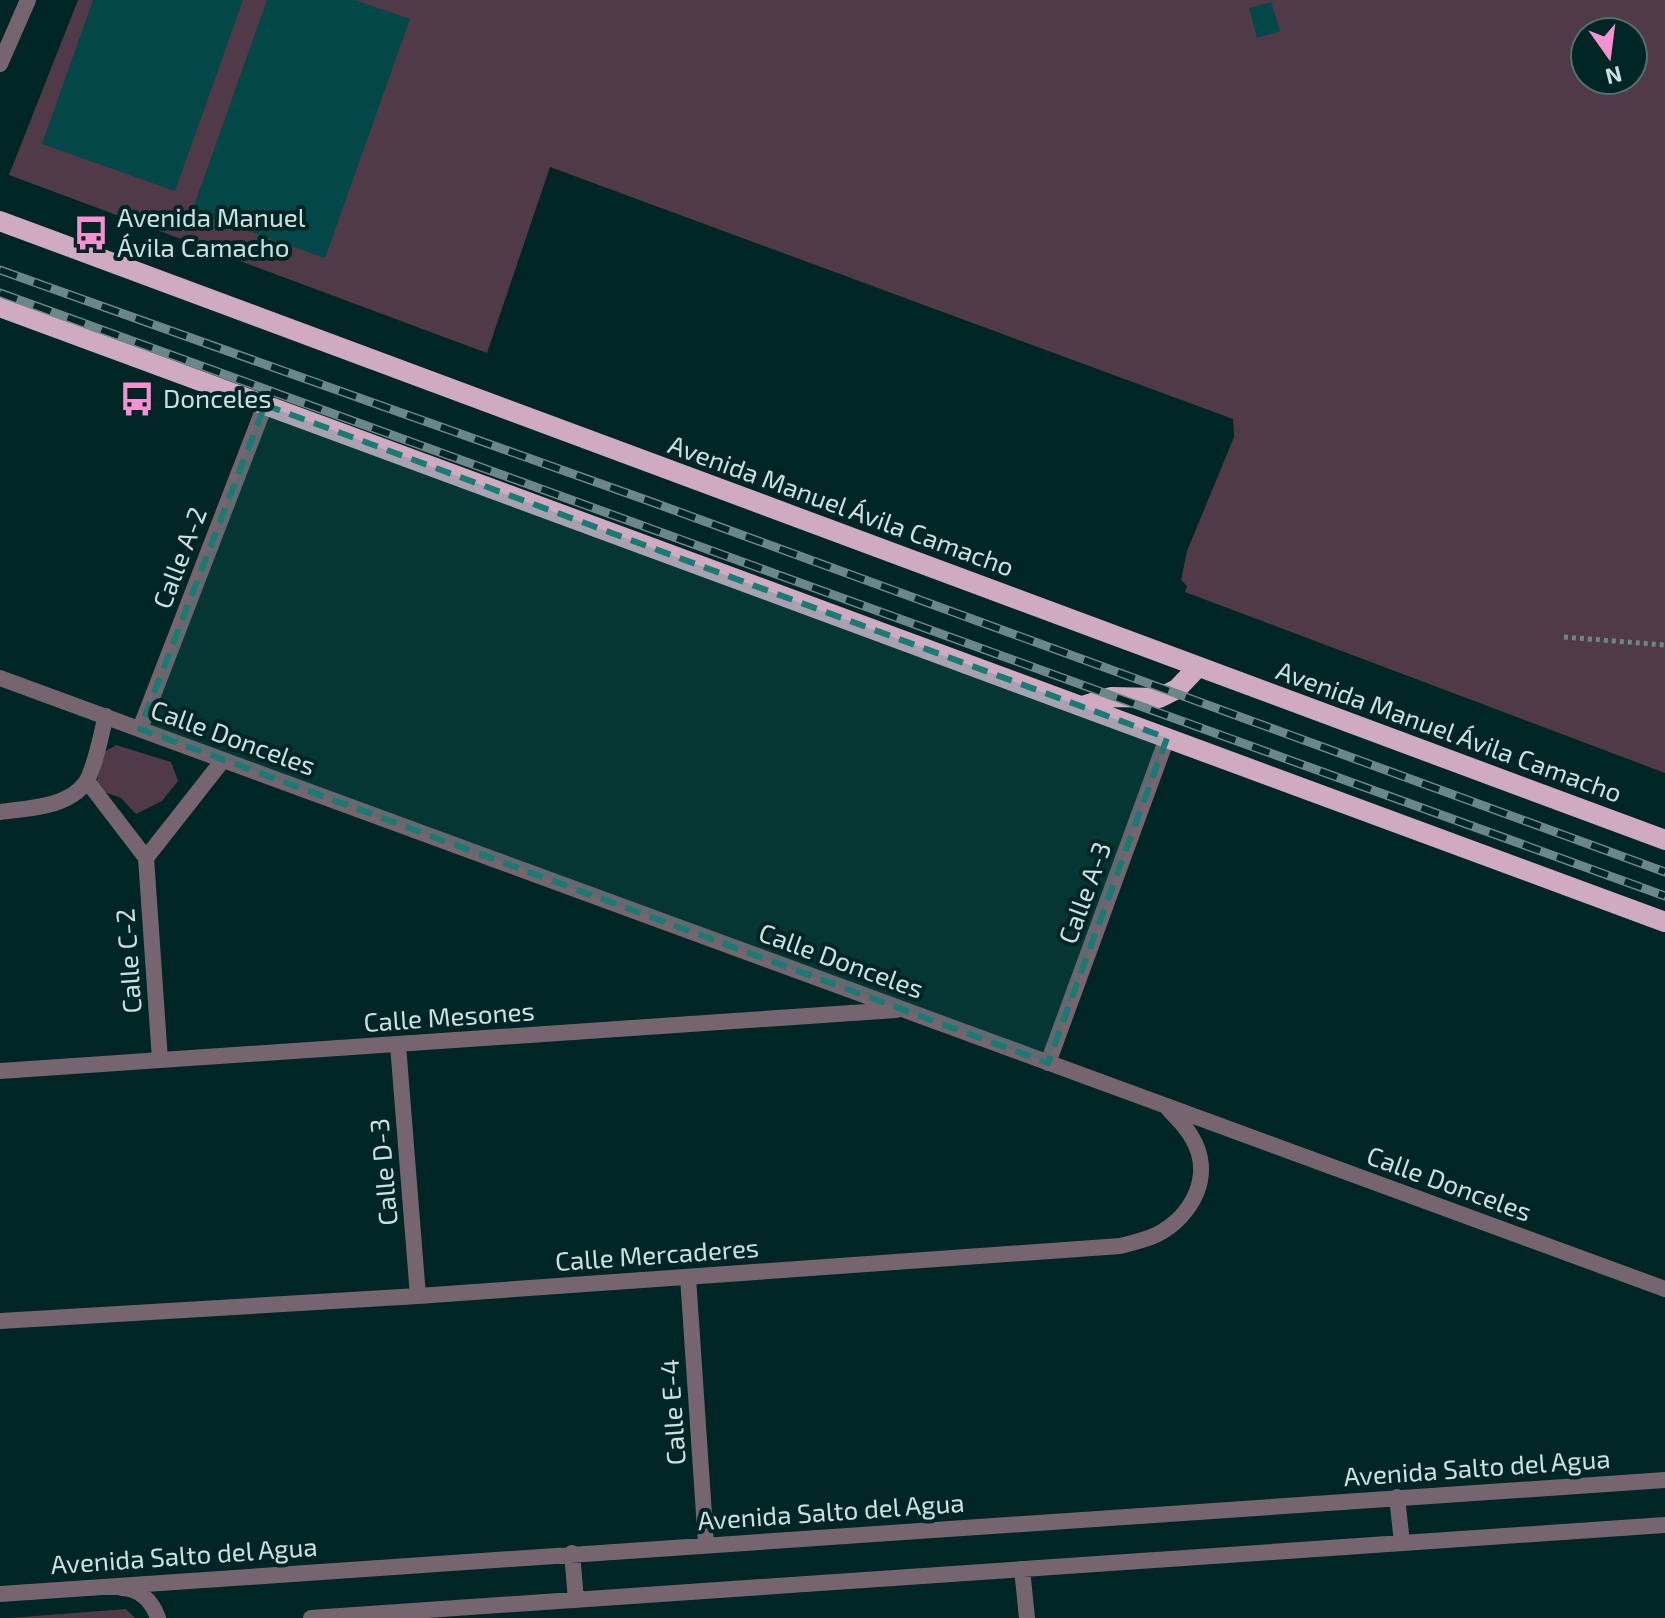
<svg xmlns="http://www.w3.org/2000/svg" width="1665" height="1618" font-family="'Exo 2',sans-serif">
	<rect width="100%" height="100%" fill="#002525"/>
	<!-- green -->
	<path fill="#513a48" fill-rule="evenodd" d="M78,0H1665V773L1185,592L1187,586L1181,580L1187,551L1234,437L1233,419L550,167L487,353L9,175ZM1585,32H1633V80H1585Z
		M116,745L171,762L178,781L162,801L136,814L121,798L104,792L97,781L104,752Z
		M126,1609L135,1618H10Z"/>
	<!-- building -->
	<path fill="#034748" d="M93,0H243L175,191L42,144Z
		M267,0H355L410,19L325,258L192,211Z
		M1271,2L1280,31L1257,38L1249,8Z"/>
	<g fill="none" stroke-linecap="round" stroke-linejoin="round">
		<!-- path -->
		<path stroke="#6a8686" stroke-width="5" stroke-dasharray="4 4" stroke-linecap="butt" d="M1564,637L1665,645"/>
		<!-- street -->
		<path stroke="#76646e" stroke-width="16" d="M0,64L28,0
			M0,678L1665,1289
			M140,729L265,405
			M87,781L146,858L160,1060
			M0,812C28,808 68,808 86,782C95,768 101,734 106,716
			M146,858L223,760
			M398,1045L418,1296
			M1048,1063L1167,738
			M0,1071L896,1010
			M688,1277L706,1544
			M0,1321L418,1296L1120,1246C1132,1243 1145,1240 1156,1235C1193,1216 1215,1174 1191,1136C1185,1125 1174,1116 1167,1107
			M1397,1497L1402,1543
			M572,1553L576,1600
			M1022,1569L1027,1618
			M122,1588C140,1589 152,1601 158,1618
			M0,1594L1665,1480
			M311,1618L1665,1525"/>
		<!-- primary -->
		<path stroke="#cfaac0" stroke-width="20" d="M0,221L1665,840
			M0,307L1665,922
			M1082,706L1111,697L1159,698L1177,689L1198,667"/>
		<!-- rail casing -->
		<g stroke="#6b8787" stroke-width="9">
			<path id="rail" d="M0,270L649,501L1665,872
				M0,293L1665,896"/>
		</g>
		<!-- rail -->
		<use href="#rail" stroke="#002525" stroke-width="6" stroke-dasharray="18" stroke-linecap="butt"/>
	</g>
	<!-- marked area -->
	<path fill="#187b74" fill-opacity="0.2" stroke="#187b74" stroke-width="6" stroke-dasharray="16 10" stroke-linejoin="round" d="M265,405L1167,738L1048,1063L140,729Z"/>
	<!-- icons -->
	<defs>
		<g id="bus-bare" transform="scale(2.76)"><path d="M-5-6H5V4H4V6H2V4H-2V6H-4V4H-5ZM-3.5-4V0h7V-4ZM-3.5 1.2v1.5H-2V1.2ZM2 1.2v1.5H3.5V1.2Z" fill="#f590d1" stroke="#002525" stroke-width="2.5" paint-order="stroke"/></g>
	</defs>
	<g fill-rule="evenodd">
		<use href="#bus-bare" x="91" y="233"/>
		<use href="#bus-bare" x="137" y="399"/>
	</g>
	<g text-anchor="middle" stroke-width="8" stroke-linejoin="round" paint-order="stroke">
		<!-- poi labels -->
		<g font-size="26" fill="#cde0e0" stroke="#002525" text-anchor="start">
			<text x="117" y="227">Avenida Manuel<tspan x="117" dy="30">Ávila Camacho</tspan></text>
			<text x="163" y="408">Donceles</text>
		</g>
		<!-- street labels -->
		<g font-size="26" fill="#cde0e0" stroke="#002525">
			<text transform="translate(841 506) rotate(20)" y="9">Avenida Manuel Ávila Camacho</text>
			<text transform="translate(180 558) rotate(-69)" y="9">Calle A-2</text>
			<text transform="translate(1449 732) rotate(20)" y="9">Avenida Manuel Ávila Camacho</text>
			<text transform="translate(233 738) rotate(20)" y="9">Calle Donceles</text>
			<text transform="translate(1085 893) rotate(-70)" y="9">Calle A-3</text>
			<text transform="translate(129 961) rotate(-94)" y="9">Calle C-2</text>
			<text transform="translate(841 961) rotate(20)" y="9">Calle Donceles</text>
			<text transform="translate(449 1017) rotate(-4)" y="9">Calle Mesones</text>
			<text transform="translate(384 1172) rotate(-95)" y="9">Calle D-3</text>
			<text transform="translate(1449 1184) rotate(20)" y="9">Calle Donceles</text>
			<text transform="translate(657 1255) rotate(-4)" y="9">Calle Mercaderes</text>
			<text transform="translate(673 1412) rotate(-94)" y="9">Calle E-4</text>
			<text transform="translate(1477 1468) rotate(-4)" y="9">Avenida Salto del Agua</text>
			<text transform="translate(831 1512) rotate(-4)" y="9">Avenida Salto del Agua</text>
			<text transform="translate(184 1556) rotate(-4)" y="9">Avenida Salto del Agua</text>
		</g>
	</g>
	<!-- north arrow -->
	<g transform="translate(1609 56) rotate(166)"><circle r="38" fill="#002525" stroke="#527070" stroke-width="2"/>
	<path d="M0-6L14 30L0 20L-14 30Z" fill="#f590d1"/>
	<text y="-12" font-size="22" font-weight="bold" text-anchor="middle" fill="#cde0e0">N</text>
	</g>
</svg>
